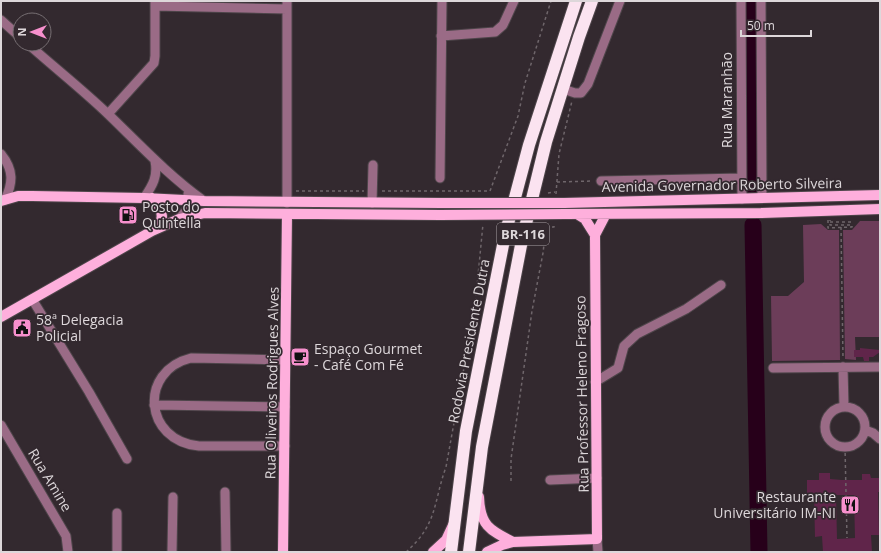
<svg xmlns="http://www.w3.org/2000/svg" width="881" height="553" font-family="'Open Sans',sans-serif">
	<rect width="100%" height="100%" fill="#33292f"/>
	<!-- green -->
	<path fill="#6c3d59" d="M860,221H880V337H855L856,360L845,359L843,230H852Z
		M821,224L828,230H839L840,360L772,361L771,296H788L804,282L803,225Z"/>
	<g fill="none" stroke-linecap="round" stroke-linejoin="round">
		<!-- river -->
		<path stroke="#27001a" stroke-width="17" d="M752,1L753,189
			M753,225L759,552"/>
	</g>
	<!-- building -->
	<path fill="#60254a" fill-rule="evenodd" d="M860,348L880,350V352L873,357H869V361H864L863,357H854V350H860Z
		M819,473H830V479L842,480H862V474H870L871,478H880V492H878L879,535H871L872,552H823L822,536L815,537L814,495H807V480H819ZM836,495H854L855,538L837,539Z"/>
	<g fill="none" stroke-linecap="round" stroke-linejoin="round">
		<!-- minor casing -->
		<g stroke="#4e454a" stroke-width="11">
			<path id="minor" d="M287,1V203
				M741,1L742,199
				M761,1L762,198
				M155,6L287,9
				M1,20L20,37
				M441,36L495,32L503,25L514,1
				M28,44C55,68 83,90 109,115C140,145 169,176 204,201
				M563,89L575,93H581L588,84L620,1
				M108,114L154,63L155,56V1
				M1,154C14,170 13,183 5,200
				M440,178L442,1
				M601,181L742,178
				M144,198C153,185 158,176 155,161
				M372,203L373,165
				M179,219L188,208V194
				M32,299L89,392L127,459
				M843,367L844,407
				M773,368L880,367
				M595,382L618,368L624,346L637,334L686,309L721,285
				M154,405L285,407
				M825 427a20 20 0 1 1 40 0a20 20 0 1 1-40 0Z
				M1,425L66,536L68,552
				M865,430L873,433L880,439
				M285,446H199C144,441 138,371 191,358L286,360
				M550,480L597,478
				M225,492L226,552
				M117,513V552
				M597,539L598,552
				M172,552L173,497"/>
		</g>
		<!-- major casing -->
		<g stroke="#4e454a" stroke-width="12">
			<path id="major" d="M152,198C162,207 165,217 158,228
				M1,201L18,196H32L144,198L204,201L441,203
				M564,203L880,195
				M565,214L761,213L880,209
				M595,235L606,214
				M1,317L152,231L179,219L205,213L440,215
				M479,497C480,525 489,530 513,542
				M283,552L287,214
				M433,552L446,540L453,525
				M487,552L502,545L513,542L597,539L595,235L585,219L577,214"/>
		</g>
		<!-- highway casing -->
		<g stroke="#4e454a" stroke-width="14">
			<path id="highway" d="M451,552L466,431L505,235L529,145L576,1
				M469,552L482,447L522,240L546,142L579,37L592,1"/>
		</g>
		<!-- path -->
		<path stroke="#6f666b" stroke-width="1.5" stroke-dasharray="3 3" stroke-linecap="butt" d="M557,182L593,181
			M296,191H364
			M382,191H490
			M490,191L518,116L525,83L551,1
			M548,193L555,192
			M556,194L559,154L572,101
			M828,220V228L852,227V225H830V220
			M830,222H851V219
			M546,227H554V224
			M841,227L843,359
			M845,447L847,538
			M511,481V459L532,311L543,253L546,227
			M406,552C438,524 433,503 446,467L475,307L483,224"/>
		<!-- minor -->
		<use href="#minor" stroke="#9a6b86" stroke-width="9"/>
		<!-- major -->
		<use href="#major" stroke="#feafdc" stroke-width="10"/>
		<!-- highway -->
		<use href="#highway" stroke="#fbe3f0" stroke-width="12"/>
		<!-- major-bridge casing -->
		<g stroke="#4e454a" stroke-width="12" stroke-linecap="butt">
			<path id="major-bridge" d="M441,203H564
				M440,215L565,214"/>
		</g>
		<!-- major-bridge -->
		<use href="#major-bridge" stroke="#feafdc" stroke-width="10"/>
	</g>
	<!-- icons -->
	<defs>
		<g id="fuel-square" transform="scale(1)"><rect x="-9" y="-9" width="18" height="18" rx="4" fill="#f790cd" stroke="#33292f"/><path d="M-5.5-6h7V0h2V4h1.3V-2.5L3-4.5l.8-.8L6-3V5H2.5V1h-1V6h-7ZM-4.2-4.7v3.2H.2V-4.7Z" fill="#111"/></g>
		<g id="civic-square" transform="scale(1)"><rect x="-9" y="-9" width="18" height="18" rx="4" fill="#f790cd" stroke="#33292f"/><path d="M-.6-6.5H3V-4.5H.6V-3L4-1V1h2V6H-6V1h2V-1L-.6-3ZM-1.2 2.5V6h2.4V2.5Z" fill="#111"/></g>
		<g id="cafe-square" transform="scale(1)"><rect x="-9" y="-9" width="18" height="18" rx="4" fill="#f790cd" stroke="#33292f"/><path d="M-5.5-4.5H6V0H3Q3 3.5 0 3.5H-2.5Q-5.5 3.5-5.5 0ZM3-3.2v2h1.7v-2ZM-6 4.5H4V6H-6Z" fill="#111"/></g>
		<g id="restaurant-square" transform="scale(1)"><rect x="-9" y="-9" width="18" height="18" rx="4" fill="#f790cd" stroke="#33292f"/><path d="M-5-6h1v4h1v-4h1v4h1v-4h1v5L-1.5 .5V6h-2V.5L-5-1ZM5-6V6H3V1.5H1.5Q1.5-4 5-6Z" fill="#111"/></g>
	</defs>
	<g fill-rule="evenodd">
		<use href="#fuel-square" x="128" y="215"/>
		<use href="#civic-square" x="22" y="328"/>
		<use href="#cafe-square" x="300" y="357"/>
		<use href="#restaurant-square" x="850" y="505"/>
	</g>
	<g text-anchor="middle" stroke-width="3.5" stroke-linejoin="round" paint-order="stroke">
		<!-- shield labels -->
		<rect fill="#33292f" stroke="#aaa3a7" stroke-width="1" x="497" y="223" width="52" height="22" rx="3"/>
		<g font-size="13" font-weight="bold" fill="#ddd7da">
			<text x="523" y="239">BR-116</text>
		</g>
		<!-- street labels -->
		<g font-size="14" fill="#ddd7da" stroke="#33292f">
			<text transform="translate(727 100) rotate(-90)" y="5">Rua Maranhão</text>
			<text transform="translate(722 185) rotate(-1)" y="5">Avenida Governador Roberto Silveira</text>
			<text transform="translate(469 341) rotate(-79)" y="5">Rodovia Presidente Dutra</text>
			<text transform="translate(272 383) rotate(-89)" y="5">Rua Oliveiros Rodrigues Alves</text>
			<text transform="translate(582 394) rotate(-91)" y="5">Rua Professor Heleno Fragoso</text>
			<text transform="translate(50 480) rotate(59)" y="5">Rua Amine</text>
		</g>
		<!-- poi labels -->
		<g font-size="14" fill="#ddd7da" stroke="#33292f" text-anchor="start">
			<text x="142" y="212">Posto do<tspan x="142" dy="16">Quintella</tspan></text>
			<text x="36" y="325">58ª Delegacia<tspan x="36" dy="16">Policial</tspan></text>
			<text x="314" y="354">Espaço Gourmet<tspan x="314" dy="16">- Café Com Fé</tspan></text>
			<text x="836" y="502" text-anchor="end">Restaurante<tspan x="836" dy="16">Universitário IM-NI</tspan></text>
		</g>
	</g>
	<!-- border -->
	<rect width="881" height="553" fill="none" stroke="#ddd7da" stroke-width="4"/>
	<!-- north arrow -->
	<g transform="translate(32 32) rotate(270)"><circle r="19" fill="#33292f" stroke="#776f73"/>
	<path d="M0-3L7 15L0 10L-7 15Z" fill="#f790cd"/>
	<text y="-6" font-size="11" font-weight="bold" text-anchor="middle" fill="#ddd7da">N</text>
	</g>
	<!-- scale -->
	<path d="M741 30v6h70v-6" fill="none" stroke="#ddd7da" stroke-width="2"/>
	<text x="747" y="30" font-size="12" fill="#ddd7da" stroke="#33292f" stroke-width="3" paint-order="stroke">50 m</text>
</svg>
